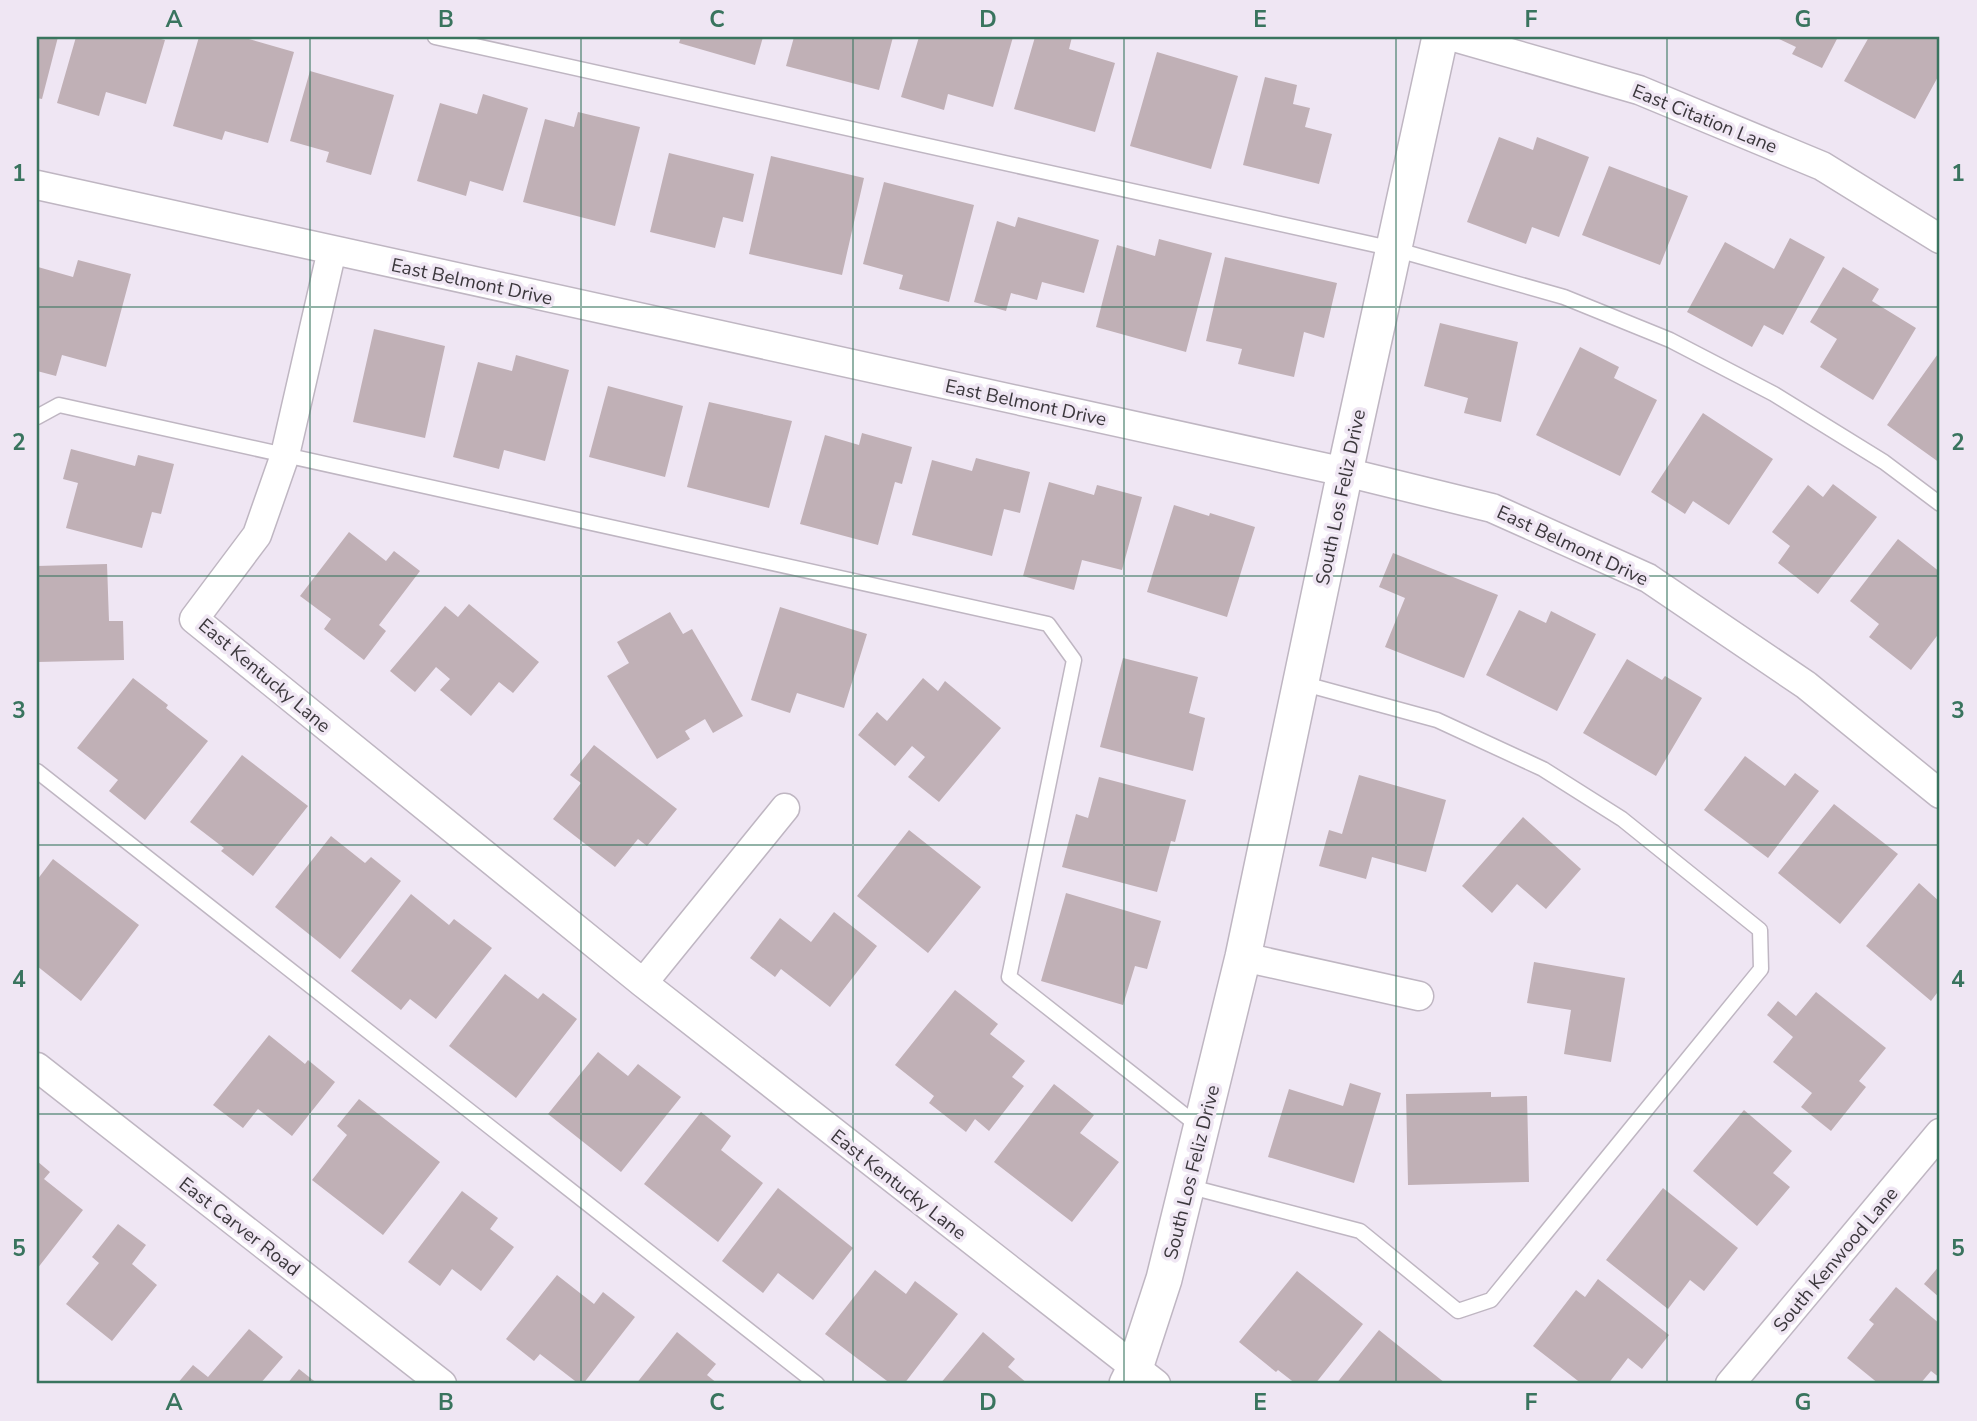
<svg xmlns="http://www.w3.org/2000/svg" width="1977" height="1421" font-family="'Nunito Sans',sans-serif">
	<rect width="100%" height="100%" fill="#efe6f3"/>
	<!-- building -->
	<path fill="#c0b0b6" d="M37,37H58L42,99L37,98Z
		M76,37H153L165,40L146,104L106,92L99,116L57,103Z
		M199,37H242L294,52L268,143L225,131L222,140L173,126Z
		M681,37H763L755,65L679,43Z
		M794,37H893L879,90L786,66Z
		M919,37H1013L993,107L948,94L944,110L901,97Z
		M1035,37H1072L1069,49L1115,63L1095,132L1014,109Z
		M1775,37H1838L1822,68L1792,54L1796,47Z
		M1869,37H1940V73L1915,119L1844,81Z
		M1157,52L1238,76L1211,169L1130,146Z
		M310,71L394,95L371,175L326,162L329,152L290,141Z
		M1265,77L1297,85L1293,104L1310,108L1305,127L1332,134L1319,184L1243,165Z
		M483,94L528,108L503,191L470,181L466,196L417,181L440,103L477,114Z
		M578,112L640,127L615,226L523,202L545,119L574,127Z
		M1499,137L1533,150L1537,137L1589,157L1559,237L1532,227L1526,244L1467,222Z
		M669,153L754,174L743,222L723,217L715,248L650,232Z
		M771,156L864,178L842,275L749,254Z
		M1609,166L1688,196L1660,265L1582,235Z
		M884,182L974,205L949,302L899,289L903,275L863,264Z
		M1018,217L1099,240L1084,293L1042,282L1037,300L1011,293L1006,311L974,302L997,221L1015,227Z
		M1790,238L1825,257L1783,335L1764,325L1752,347L1687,312L1725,242L1774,269Z
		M1159,239L1212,253L1186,352L1096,327L1117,245L1155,256Z
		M1225,257L1337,283L1324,338L1304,332L1294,377L1238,364L1242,349L1206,341Z
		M78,260L131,274L106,367L62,355L56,376L37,371L38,267L73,277Z
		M1843,267L1879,289L1872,301L1916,328L1873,400L1820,367L1837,339L1810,322Z
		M1440,323L1518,342L1501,422L1464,413L1468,398L1424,386Z
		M374,329L445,346L425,438L353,422Z
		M1580,347L1619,367L1614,378L1657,400L1620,476L1536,435Z
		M1940,351V463L1887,425Z
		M516,355L569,370L545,461L504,450L499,469L453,457L478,362L512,371Z
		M608,386L683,406L665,477L589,457Z
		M709,402L792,421L769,508L687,487Z
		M1703,413L1773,459L1729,525L1693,501L1685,514L1651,492Z
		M862,433L912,447L902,484L895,482L878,545L800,524L825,435L859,445Z
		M71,449L135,466L138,455L174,464L161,514L152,512L142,548L66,528L78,483L63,479Z
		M976,458L1030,472L1020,513L1004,509L992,556L912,535L932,460L972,471Z
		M1049,482L1094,495L1097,485L1142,497L1122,570L1082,560L1074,590L1023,576Z
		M1833,484L1877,517L1818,594L1778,563L1790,546L1772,532L1808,485L1823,497Z
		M1174,505L1209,516L1210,513L1255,527L1227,617L1147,592Z
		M349,532L386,561L394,551L420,571L379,625L386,631L364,660L324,629L331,619L300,596Z
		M1898,539L1940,572V632L1911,670L1869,637L1879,624L1850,601Z
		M1393,553L1498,595L1464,678L1385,647L1405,598L1379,587Z
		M107,564L109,621H123L124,660L37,662V566Z
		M469,604L539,662L513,693L499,682L471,716L440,690L450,679L436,667L415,692L390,671L445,606L458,617Z
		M780,607L867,634L844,708L797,693L790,713L751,700Z
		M1519,610L1546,623L1551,611L1596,634L1557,711L1486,675Z
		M670,612L683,634L692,629L743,716L713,733L705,719L685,731L690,739L657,759L607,676L629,663L617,642Z
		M1123,658L1198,677L1189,713L1205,718L1193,771L1100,747Z
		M1627,659L1662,680L1665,676L1702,698L1656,776L1583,733Z
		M133,678L168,705L166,708L208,741L145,820L109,791L118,780L77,748Z
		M923,678L938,691L945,681L1001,728L939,802L908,777L925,757L912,746L895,766L858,735L877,712L887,721Z
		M594,745L677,809L647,846L638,839L615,867L553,819L581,783L570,775Z
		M242,755L308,806L253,876L221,851L224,848L190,822Z
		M1745,756L1785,786L1795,773L1819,791L1768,858L1704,810Z
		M1359,775L1446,800L1426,872L1372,857L1366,879L1319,866L1329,830L1342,834Z
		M1099,777L1186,800L1175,842L1171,841L1157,892L1062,867L1076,814L1088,818Z
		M1834,804L1898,854L1840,924L1778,873Z
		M1523,817L1581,869L1546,909L1517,884L1492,913L1462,886Z
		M909,830L981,887L928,953L857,896Z
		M331,836L365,863L371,857L401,881L340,959L275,907Z
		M53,859L139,925L81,1001L37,966V880Z
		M1919,883L1940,902V989L1931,1001L1866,946Z
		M1066,893L1161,921L1147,969L1135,966L1123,1005L1041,981Z
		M411,894L449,925L454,919L492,948L436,1019L410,999L401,1010L351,971Z
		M834,912L877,946L830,1007L781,969L775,977L750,958L780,918L811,942Z
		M1534,962L1625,978L1611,1062L1564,1054L1571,1010L1527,1003Z
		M505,974L538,999L543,993L577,1019L516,1098L449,1046Z
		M955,990L998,1024L990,1034L1025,1061L1012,1077L1024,1086L989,1131L975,1119L966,1132L929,1103L934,1096L895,1065Z
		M1816,992L1886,1048L1859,1081L1866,1087L1831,1131L1801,1107L1812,1093L1773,1062L1793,1037L1767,1015L1778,1001L1796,1016Z
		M269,1035L305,1064L308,1060L335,1082L292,1136L258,1109L243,1128L213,1105Z
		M598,1052L628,1076L638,1064L681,1097L621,1172L548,1114Z
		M1350,1083L1381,1093L1354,1183L1268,1157L1289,1089L1343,1106Z
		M1054,1084L1094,1115L1080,1133L1119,1162L1072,1222L994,1162Z
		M1491,1092V1097L1527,1096L1529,1182L1408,1185L1406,1094Z
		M359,1099L440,1162L383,1235L312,1180L347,1135L337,1126Z
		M1744,1110L1792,1151L1773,1173L1790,1187L1757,1226L1693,1171Z
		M701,1112L731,1136L721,1150L763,1183L718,1242L644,1184Z
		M37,1161L50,1172L44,1179L83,1210L37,1269Z
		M778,1188L853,1248L813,1300L778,1273L763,1293L722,1261Z
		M1663,1188L1738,1248L1704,1291L1690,1280L1668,1309L1606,1260Z
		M462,1191L498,1218L490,1229L514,1247L481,1291L452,1269L440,1286L408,1262Z
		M118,1224L146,1245L132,1264L157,1285L112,1341L66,1304L99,1263L92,1257Z
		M1940,1265V1298L1924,1284Z
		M875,1270L906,1294L915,1281L958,1314L904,1384H891L825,1334Z
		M1297,1271L1363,1324L1315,1384H1296L1278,1370L1276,1372L1239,1342Z
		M557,1275L594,1304L603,1292L635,1317L583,1384H579L540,1354L534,1361L506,1339Z
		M1598,1279L1669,1335L1642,1369L1628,1358L1608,1384H1582L1533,1346L1576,1290L1585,1297Z
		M1896,1287L1940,1324V1378L1931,1371L1920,1384H1879L1847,1358L1874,1324L1869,1320Z
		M249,1329L283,1357L260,1384H177L193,1365L208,1377Z
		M1379,1330L1445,1383L1443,1384H1336Z
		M677,1332L716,1364L707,1375L718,1384H636Z
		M983,1332L1015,1359L1008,1367L1028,1384H940Z
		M299,1369L318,1384H287Z"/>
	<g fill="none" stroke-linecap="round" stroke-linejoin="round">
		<!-- service casing -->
		<g stroke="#bfb6c2" stroke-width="17">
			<path id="service" d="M435,37L1394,249L1564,297L1670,340L1774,394L1884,462L1940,504
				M37,417L59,405L1048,624L1074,660L1009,977L1201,1128
				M37,771L817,1384
				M1187,1186L1360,1231L1458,1311L1491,1300L1761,969L1760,930L1622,819L1543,769L1437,720L1301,683"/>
		</g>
		<!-- minor casing -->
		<g stroke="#bfb6c2" stroke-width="31">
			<path id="minor" d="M1454,37L1639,90L1822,166L1940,239
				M37,185L1345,472L1492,508L1648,578L1806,685L1940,794
				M332,250L285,455L257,535L194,619L643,983L1156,1384
				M1243,957L1419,996
				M643,983L785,808
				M37,1067L442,1384
				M1730,1384L1940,1133"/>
		</g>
		<!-- tertiary casing -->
		<g stroke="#bfb6c2" stroke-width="38">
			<path id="tertiary" d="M1127,1384L1135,1368L1164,1279L1243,957L1345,472L1440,37"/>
		</g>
		<!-- service -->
		<use href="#service" stroke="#fff" stroke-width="14"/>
		<!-- minor -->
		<use href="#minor" stroke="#fff" stroke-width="28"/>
		<!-- tertiary -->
		<use href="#tertiary" stroke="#fff" stroke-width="35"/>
	</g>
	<!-- grid -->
	<path fill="none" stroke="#39745e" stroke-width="2" stroke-opacity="0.55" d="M310,37V1384M581,37V1384M853,37V1384M1124,37V1384M1396,37V1384M1667,37V1384M37,307H1940M37,576H1940M37,845H1940M37,1114H1940"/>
	<g text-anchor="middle" stroke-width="7" stroke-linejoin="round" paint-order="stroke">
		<!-- street labels -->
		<g font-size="19" fill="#3b373c" stroke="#efe6f3">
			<text transform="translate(1705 118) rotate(22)" y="7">East Citation Lane</text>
			<text transform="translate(472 281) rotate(12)" y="7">East Belmont Drive</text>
			<text transform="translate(1026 402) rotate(12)" y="7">East Belmont Drive</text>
			<text transform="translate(1340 497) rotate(-78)" y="7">South Los Feliz Drive</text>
			<text transform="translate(1573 545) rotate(25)" y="7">East Belmont Drive</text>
			<text transform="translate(265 675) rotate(40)" y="7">East Kentucky Lane</text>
			<text transform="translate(1191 1172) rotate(-76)" y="7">South Los Feliz Drive</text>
			<text transform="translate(899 1184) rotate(38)" y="7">East Kentucky Lane</text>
			<text transform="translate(240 1226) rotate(38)" y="7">East Carver Road</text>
			<text transform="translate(1835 1259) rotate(-50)" y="7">South Kenwood Lane</text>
		</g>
	</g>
	<!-- border -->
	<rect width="1977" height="1421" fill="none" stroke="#efe6f3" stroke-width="77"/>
	<rect x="38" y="38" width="1900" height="1344" fill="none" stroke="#39745e" stroke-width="2.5"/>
	<g font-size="23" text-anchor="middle" font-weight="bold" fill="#39745e">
		<text x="174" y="27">A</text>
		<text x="446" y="27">B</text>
		<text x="717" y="27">C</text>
		<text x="988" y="27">D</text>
		<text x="1260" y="27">E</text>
		<text x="1531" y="27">F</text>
		<text x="1803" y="27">G</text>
		<text x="19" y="181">1</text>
		<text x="1958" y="181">1</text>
		<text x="19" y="450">2</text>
		<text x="1958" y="450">2</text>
		<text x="19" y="718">3</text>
		<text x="1958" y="718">3</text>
		<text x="19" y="987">4</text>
		<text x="1958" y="987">4</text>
		<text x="19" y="1256">5</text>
		<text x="1958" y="1256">5</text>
		<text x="174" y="1410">A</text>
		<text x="446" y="1410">B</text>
		<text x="717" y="1410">C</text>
		<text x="988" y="1410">D</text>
		<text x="1260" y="1410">E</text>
		<text x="1531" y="1410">F</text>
		<text x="1803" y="1410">G</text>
	</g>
</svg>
